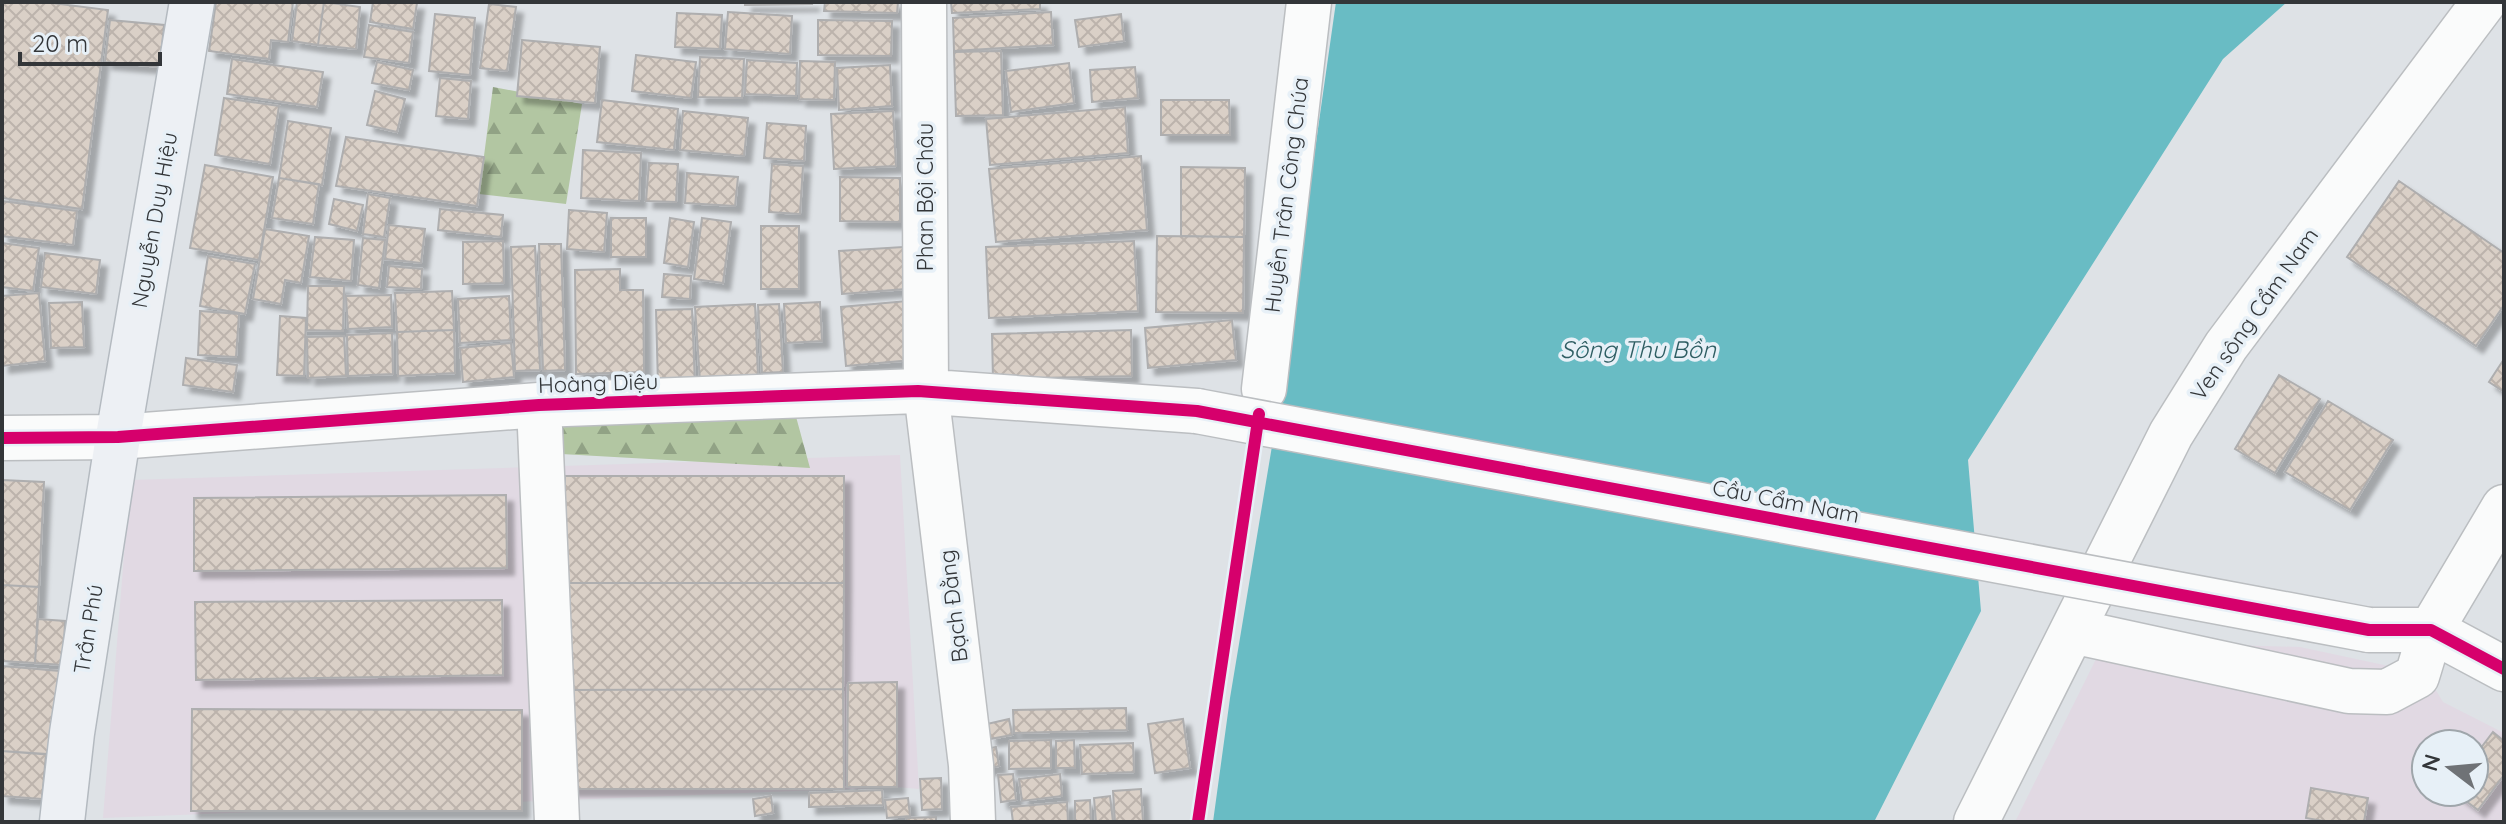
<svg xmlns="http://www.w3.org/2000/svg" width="2506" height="824" font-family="Quicksand,sans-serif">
	<defs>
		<pattern id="forest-firs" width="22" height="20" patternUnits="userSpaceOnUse" patternTransform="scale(2)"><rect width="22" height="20" fill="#b2c6a2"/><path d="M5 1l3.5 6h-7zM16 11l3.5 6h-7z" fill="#91a285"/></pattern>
		<pattern id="building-cross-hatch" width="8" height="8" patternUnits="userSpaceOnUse" patternTransform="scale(2)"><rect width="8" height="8" fill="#dad0c7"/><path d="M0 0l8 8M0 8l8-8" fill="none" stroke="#bcb3ac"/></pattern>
		<filter id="shadow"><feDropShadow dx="7" dy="7" stdDeviation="2" flood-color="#0004"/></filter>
	</defs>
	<rect width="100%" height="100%" fill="#dee2e6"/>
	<!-- commercial -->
	<path fill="#e1d9e3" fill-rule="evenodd" d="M900,455L919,789L897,787L103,818L130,480Z
		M2105,641L2300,647L2426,674L2443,702L2504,733V822H2015ZM2426,744H2474V792H2426Z"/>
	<!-- forest -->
	<path fill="url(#forest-firs)" d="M493,87L582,104L566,204L479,194Z
		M795,413L810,468L526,452L528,425Z"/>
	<!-- water -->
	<path fill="#69bcc4" d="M1336,2H2287L2223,59L1968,460L1981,611L1874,822H1213L1230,698L1278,410Z"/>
	<!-- building -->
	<path fill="url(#building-cross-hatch)" stroke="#aeaeaf" stroke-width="2" filter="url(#shadow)" d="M2,2H44L108,10L82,209L2,198Z
		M216,2H293L288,42L271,40L269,59L209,51Z
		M297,2H324L318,45L292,41Z
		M324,2L360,7L356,49L318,45Z
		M373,2L417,3L413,29L370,22Z
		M745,2H812V4L745,5Z
		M825,2H898L897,13L824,11Z
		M951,2H1040V9L952,13Z
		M489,4L516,7L507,71L480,68Z
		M728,12L792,16L790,54L725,49Z
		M1051,12L1053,45L954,51L953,18Z
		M677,13L722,15L720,49L675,47Z
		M435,14L475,18L470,75L429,71Z
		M1121,14L1124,41L1079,47L1075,20Z
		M110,20L164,25L160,67L105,62Z
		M818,20L892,21L891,56L818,55Z
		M369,25L413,32L409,63L364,57Z
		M522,40L600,47L595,103L517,96Z
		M1001,51L1003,115L956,116L954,52Z
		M636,55L696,62L691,98L632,91Z
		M700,57L744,59L742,98L698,97Z
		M232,59L323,72L317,107L227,94Z
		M747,60L797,63L796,96L745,94Z
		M800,61L835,62L834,100L799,99Z
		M377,62L413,70L409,90L372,83Z
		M1069,63L1074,103L1011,112L1006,71Z
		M890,65L892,106L839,110L837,68Z
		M1135,67L1138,98L1092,102L1090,70Z
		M440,78L471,81L468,119L436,116Z
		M375,91L405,99L397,132L367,125Z
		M224,98L279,106L270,164L215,155Z
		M602,100L678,109L674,150L597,142Z
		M1161,100H1229L1230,135H1161Z
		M1125,107L1128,153L990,165L986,119Z
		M683,111L748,118L744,156L680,150Z
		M893,111L896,166L834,169L831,114Z
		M288,121L331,128L322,185L279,178Z
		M767,123L806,126L804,161L764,158Z
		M346,137L484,157L477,206L336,186Z
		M583,150L641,153L639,201L581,198Z
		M1141,156L1147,230L996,242L989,169Z
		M649,163L678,164L676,202L646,201Z
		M772,164L803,166L800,214L769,212Z
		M205,165L273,177L259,260L190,248Z
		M1181,167L1245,168L1244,237L1181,236Z
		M687,173L738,177L735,206L685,203Z
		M840,177L900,178V222L840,221Z
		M279,178L319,184L313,224L272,218Z
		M2399,181L2504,253V305L2476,346L2347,257Z
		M368,194L390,198L384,237L363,234Z
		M334,199L363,205L357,231L329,224Z
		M2,201L77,211L73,245L2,236Z
		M440,209L503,215L501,237L438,230Z
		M569,210L607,213L604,252L567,249Z
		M611,218H646V257H611Z
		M670,218L694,222L688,267L664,263Z
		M702,218L731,222L723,283L694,279Z
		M389,225L425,229L421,263L385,259Z
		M761,226H799V289H761Z
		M265,229L309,236L301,283L285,280L281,304L253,299Z
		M1157,236L1244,237L1243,313L1156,312Z
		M315,237L354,240L351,281L310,277Z
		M363,238L385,240L379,288L358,285Z
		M503,241L504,283L463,284V242Z
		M1134,241L1138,311L989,318L986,247Z
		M2,243L39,248L33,291L2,287Z
		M539,244H561L565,370L543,371Z
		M535,246L540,370L515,371L511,247Z
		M903,247L906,289L842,294L839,251Z
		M45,253L100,260L96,294L41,287Z
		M208,256L255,264L245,314L200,306Z
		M389,266L422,269L421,289L387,287Z
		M620,269V290H643L644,372L576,374L575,270Z
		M664,274L691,276L690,299L662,297Z
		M308,286H344L343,331L307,330Z
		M452,291L454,330L397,332L395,293Z
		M39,293L45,361L2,366V296Z
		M391,295L392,327L348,329L346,296Z
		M509,296L511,340L460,343L458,299Z
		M907,301L912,360L846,366L841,307Z
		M82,302L84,347L51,348L49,303Z
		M820,302L822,341L786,343L784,304Z
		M755,304L758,377L700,381L695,307Z
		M779,304L783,372L762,373L758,305Z
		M692,309L695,385L658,386L656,310Z
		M200,311L239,314L236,357L198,355Z
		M280,316L306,318L304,376L277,375Z
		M1232,320L1236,360L1148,368L1145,328Z
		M454,330L455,373L398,376L397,332Z
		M1131,330L1132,376L993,379L992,334Z
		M392,333L393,374L348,376L347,335Z
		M344,336L346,376L308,378L307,337Z
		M511,343L514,377L463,382L460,348Z
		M186,358L237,365L233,392L183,385Z
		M2504,359V392L2489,382Z
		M2279,375L2320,399L2275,473L2235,449Z
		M2328,401L2393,440L2350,510L2285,472Z
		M565,476H844V583H565Z
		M2,480L44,482L39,587L2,585Z
		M506,495L507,568L194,571V498Z
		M565,583H844L843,689L565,690Z
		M2,585L39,587L35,663L2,661Z
		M502,600L503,675L196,680L195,602Z
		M38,619L65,621L63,665L35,663Z
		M2,666L60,671L53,755L2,751Z
		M897,682V787H847L848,683Z
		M843,689L844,789H564L565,690Z
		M1126,708L1127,730L1014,733L1013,710Z
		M192,709L522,710V811H191Z
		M1009,719L1012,735L990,739L987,724Z
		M1183,719L1190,768L1155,773L1148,724Z
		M2493,732L2504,741V775L2478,810L2454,792H2474V757Z
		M1051,740V768L1009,769V741Z
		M1074,740L1075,768H1056V741Z
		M1133,743L1134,772L1082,774L1080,745Z
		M996,747L999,766L985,769L981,750Z
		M2,751L46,754L42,799L2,796Z
		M1013,774L1016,800L1001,802L998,775Z
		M1060,774L1062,796L1022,801L1019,779Z
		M941,778L942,809L922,810L920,779Z
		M2311,788L2368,798L2364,822H2329L2306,818Z
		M1141,789L1143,822H1115L1113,791Z
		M882,790L883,805L809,807V793Z
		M771,796L773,813L755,816L753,799Z
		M1110,796L1113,822H1096L1094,798Z
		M908,798L910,816L887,818L885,800Z
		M1090,800L1091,822H1075V801Z
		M1067,802L1068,822H1013L1011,807Z
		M936,817V822H907L906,818Z"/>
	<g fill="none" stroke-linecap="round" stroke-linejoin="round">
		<!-- minor casing -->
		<g stroke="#bbbec1" stroke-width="47">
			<path id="minor" d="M924,2L926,391L971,765L973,822
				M1264,389L1309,2
				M539,405L557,822
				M2,438L118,437L539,405L918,391L1197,411
				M2369,630H2431L2504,669
				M2072,631L2349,691L2387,692L2417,676L2431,630L2504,507
				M1976,822L2171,434L2226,346L2484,2"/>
		</g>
		<!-- major casing -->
		<g stroke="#b4bac0" stroke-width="47">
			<path id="major" d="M62,822L72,733L118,437L192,2"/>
		</g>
		<!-- minor -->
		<use href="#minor" stroke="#fafbfb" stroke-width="44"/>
		<!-- major -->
		<use href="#major" stroke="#edf0f4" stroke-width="44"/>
		<!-- minor-bridge casing -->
		<g stroke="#bbbec1" stroke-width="47" stroke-linecap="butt">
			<path id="minor-bridge" d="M1197,411L2369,630"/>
		</g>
		<!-- minor-bridge -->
		<use href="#minor-bridge" stroke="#fafbfb" stroke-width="44"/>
		<!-- cycleway casing -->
		<g stroke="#e7f0f7" stroke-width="17">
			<path id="cycleway" d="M2,438L118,437L539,405L918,391L1197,411L2369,630H2431L2504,669
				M1198,822L1259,414"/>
		</g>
		<!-- cycleway -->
		<use href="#cycleway" stroke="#d6006c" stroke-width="12"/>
	</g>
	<g text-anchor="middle" stroke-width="7" stroke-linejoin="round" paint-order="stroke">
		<!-- street labels -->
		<g font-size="22" fill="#333639" stroke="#e7f0f7">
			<text transform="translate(1286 195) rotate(-83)" y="8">Huyền Trân Công Chúa</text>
			<text transform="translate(925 197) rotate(-90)" y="8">Phan Bội Châu</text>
			<text transform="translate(154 220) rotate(-80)" y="8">Nguyễn Duy Hiệu</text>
			<text transform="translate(2254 314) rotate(-55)" y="8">Ven sông Cẩm Nam</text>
			<text transform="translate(598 383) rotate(-2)" y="8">Hoàng Diệu</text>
			<text transform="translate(1786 501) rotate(11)" y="8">Cầu Cẩm Nam</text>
			<text transform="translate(953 606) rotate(-97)" y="8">Bạch Đằng</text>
			<text transform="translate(88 629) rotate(-81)" y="8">Trần Phú</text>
		</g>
		<!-- water labels -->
		<g font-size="24" font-style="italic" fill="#2f5e63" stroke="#e7f0f7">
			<text x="1638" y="358">Sông Thu Bồn</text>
		</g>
	</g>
	<!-- border -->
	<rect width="2506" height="824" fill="none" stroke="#333639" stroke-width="8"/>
	<!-- north arrow -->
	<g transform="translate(2450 768) rotate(286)"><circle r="38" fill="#e7f0f7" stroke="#9fa6ab" stroke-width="2"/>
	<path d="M0-6L14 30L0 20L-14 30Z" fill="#6f7276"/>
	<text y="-12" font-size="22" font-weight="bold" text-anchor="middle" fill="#333639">N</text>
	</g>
	<!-- scale -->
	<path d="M20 52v12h140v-12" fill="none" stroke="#333639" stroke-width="4"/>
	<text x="32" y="52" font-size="24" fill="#333639" stroke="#e7f0f7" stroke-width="6" paint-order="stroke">20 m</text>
</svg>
